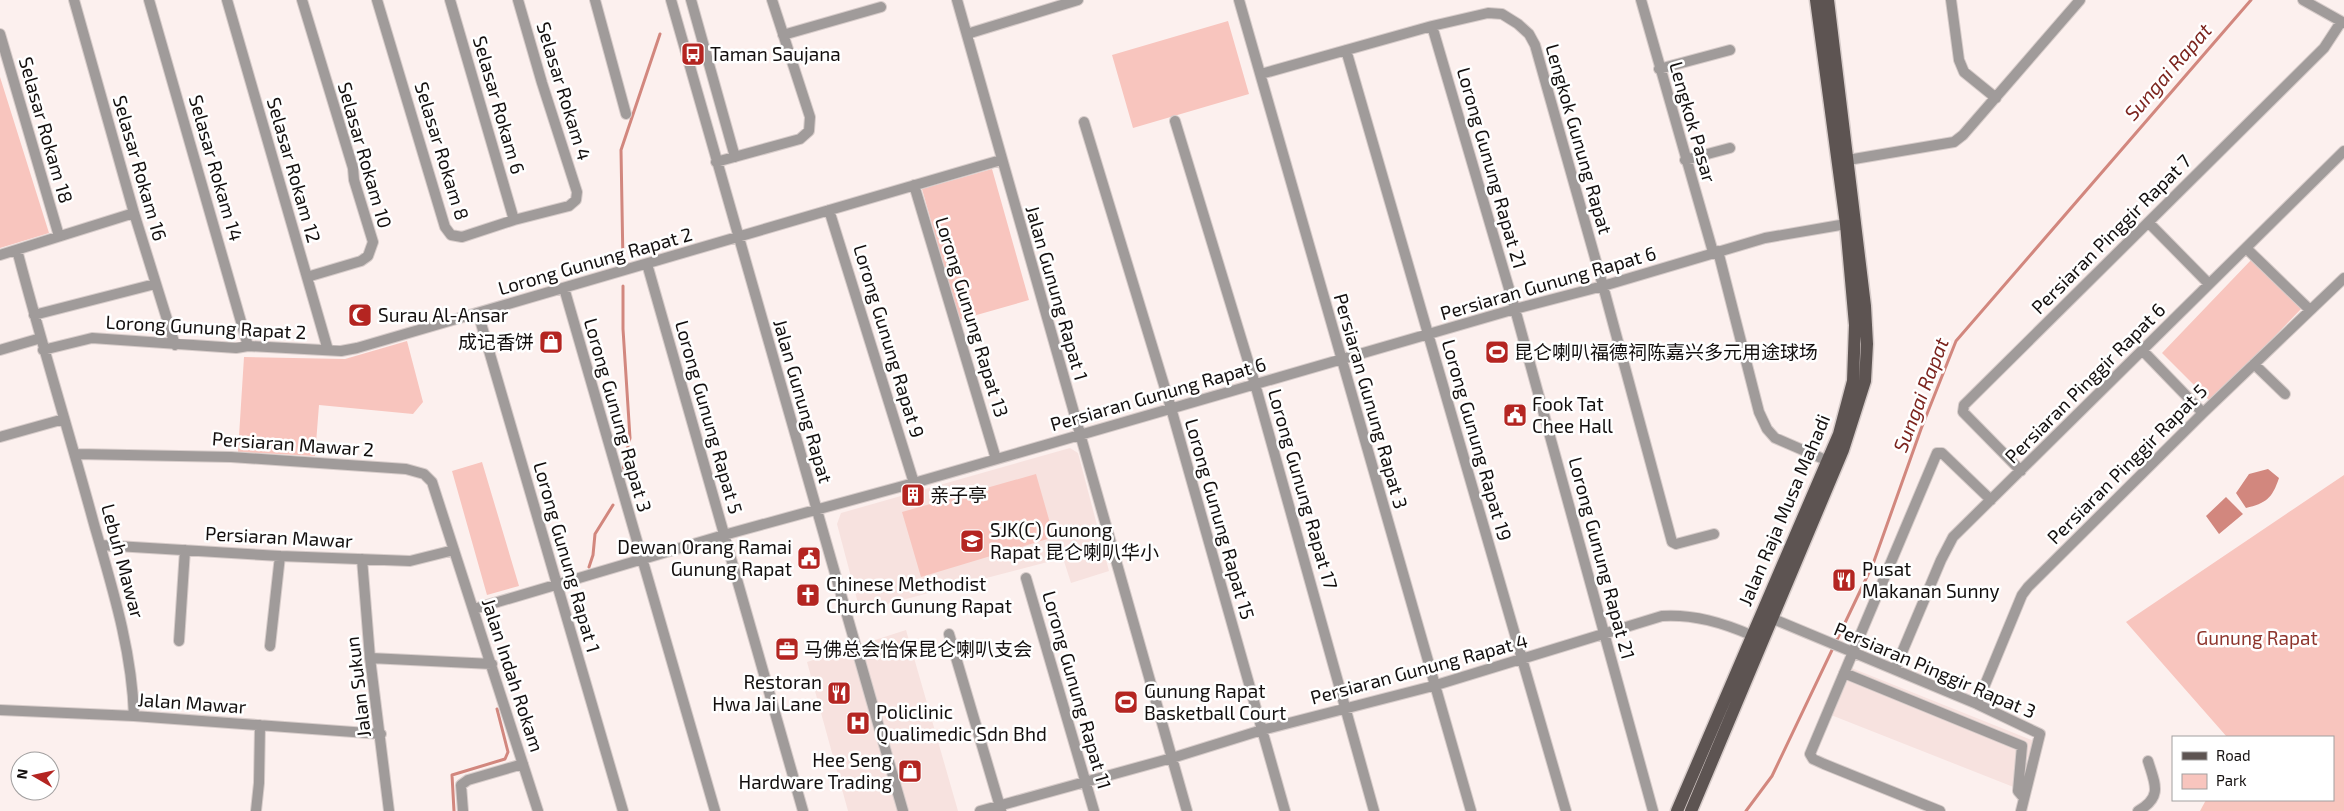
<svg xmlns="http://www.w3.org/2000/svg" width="2344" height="811" font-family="'Exo 2','Noto Sans SC',sans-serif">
	<rect width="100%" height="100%" fill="#fcf0ee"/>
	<!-- built -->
	<path fill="#f7e2df" d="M1070,448L1078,453L1109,571L1071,583L1063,558L860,611L837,524L841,513Z
		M906,630L958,811H848L807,662Z
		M1849,667L2034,741L2016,788L1831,715Z"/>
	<!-- green -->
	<path fill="#f8c5be" d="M1228,21L1249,94L1133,128L1112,55Z
		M0,77L49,233L0,248Z
		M992,169L1029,300L959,320L922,189Z
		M2252,259L2302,308L2211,402L2162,353Z
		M407,341L423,402L413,414L319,405L315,456L238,452L244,357L345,359Z
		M482,462L519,586L487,595L452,471Z
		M1036,474L1054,537L921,577L902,512Z
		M2344,475V811H2200L2206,800H2333V737H2227L2126,622Z"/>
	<!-- water -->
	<path fill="#d2877e" d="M2268,469L2279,478C2272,499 2266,503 2246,508L2236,493L2249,474Z
		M2226,497L2243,514L2219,534L2206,516Z"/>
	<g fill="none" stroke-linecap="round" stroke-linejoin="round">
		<!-- stream -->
		<path stroke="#d2877e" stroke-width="3" d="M623,264L621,150L660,34
			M623,468L630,438L623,329V286
			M589,567L593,555L595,534L613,505
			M454,811L452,775L505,759L508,752L497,709
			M1746,811L1772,776L1873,564L1921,429L1956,341L2251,0"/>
		<!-- minor casing -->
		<g stroke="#d7ccca" stroke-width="12">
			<path id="minor" d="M74,0L134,213L175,345
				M149,0L248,346
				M227,0L328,350
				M302,0L353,168L354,180L373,242L368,256L361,261L307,277
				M377,0L445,227L451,235L462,237L514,220L569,206L576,200L577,192L542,83L518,0
				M450,0L514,220
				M595,0L626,114
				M671,0L903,811
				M691,0L735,157
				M957,0L1187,811
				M1239,0L1471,811
				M1641,0L1713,252
				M1951,0L1959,60L1964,72L1996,98
				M2303,0L2344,23
				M1432,26L1515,309L1653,811
				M0,34L59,236
				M967,34L1078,0
				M783,35L881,7
				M1346,50L1566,811
				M1659,69L1730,50
				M1261,74L1432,26L1488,13L1502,14L1518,24L1529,34L1535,45L1603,286L1672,542L1676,544L1714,534
				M1175,121L1255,384L1374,811
				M1084,122L1171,408L1285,811
				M1685,160L1730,148
				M1842,161L1954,142L1963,135L2080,0
				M716,162L800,139L809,131L810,117L772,0
				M914,185L996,459
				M829,210L914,483
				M2149,223L2209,284
				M2246,248L2310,310
				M17,250C41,342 69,432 94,524C112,587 132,650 134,716
				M1718,251L1759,412L1767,429L1775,438L1828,461
				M0,255L134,213
				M647,264L803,811
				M564,288L715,811
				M478,313L623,811
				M34,315L155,284
				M0,350L41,338
				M43,350L92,338L236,348L248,346L341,351L357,348L1001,160
				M2143,351L2203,413
				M2254,364L2285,394
				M0,437L64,419
				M76,454L231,457L406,469L424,474L432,482L538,811
				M2021,471L1963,412L1964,405L2324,48L2341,22
				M100,545L280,556L410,561L454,550
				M362,559L370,658L389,811
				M1026,578L1094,811
				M474,609L724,535L914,483L1515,309L1603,286L1765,238L1852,223
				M1771,618L1977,704L2040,734L2021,811
				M949,634L1001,810
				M179,641L185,550
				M270,646L280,556
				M370,658L492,664
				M1895,669L1941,560L1953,537L2344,151
				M1844,673L2022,746L2018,791L2024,798
				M1977,704L2022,595L2028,587L2203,413L2344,278
				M0,710L134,716L381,734
				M256,811L259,783L260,725
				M463,811L461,785L468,780L523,764
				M980,811L1172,758L1262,730L1433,686L1662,616C1694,614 1723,623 1751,635
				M1940,811L1824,764L1813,759L1810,754L1937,453H1942L1991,500
				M2138,811C2163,797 2155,784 2148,761"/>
		</g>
		<!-- major casing -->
		<g stroke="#d7ccca" stroke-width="15">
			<path id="major" d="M1677,811L1839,434L1853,381L1855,325L1846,224L1816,0
				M1691,811L1843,450L1865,381L1867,344L1865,306L1828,0"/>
		</g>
		<!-- minor -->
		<use href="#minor" stroke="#a09b9a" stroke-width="10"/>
		<!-- major -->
		<use href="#major" stroke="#5d5452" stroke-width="12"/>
	</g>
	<!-- icons -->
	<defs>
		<g id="bus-square" transform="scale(1.25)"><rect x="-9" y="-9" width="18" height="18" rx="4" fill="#b42521" stroke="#fff"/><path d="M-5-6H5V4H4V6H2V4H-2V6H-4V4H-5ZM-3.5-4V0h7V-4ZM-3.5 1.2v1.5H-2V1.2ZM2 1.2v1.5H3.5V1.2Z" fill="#fff"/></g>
		<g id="mosque-square" transform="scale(1.25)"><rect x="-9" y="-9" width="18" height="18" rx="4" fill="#b42521" stroke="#fff"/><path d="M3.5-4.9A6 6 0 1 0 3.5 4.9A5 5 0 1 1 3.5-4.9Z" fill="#fff"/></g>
		<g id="shop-square" transform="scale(1.25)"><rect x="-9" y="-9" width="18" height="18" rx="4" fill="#b42521" stroke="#fff"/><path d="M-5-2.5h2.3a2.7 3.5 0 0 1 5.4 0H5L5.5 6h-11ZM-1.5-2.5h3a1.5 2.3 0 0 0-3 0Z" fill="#fff"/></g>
		<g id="stadium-square" transform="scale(1.25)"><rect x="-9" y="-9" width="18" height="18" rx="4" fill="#b42521" stroke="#fff"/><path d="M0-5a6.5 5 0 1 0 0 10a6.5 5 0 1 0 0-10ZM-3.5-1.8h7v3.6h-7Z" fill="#fff"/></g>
		<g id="civic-square" transform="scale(1.25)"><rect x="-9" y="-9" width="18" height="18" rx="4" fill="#b42521" stroke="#fff"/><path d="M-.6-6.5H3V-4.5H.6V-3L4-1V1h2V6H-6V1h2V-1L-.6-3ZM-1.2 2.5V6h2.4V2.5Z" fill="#fff"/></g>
		<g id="building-square" transform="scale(1.25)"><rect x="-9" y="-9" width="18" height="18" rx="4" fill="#b42521" stroke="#fff"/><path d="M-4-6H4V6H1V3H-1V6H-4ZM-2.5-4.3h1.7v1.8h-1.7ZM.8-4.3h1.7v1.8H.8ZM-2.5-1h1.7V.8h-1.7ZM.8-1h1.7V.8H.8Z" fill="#fff"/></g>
		<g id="school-square" transform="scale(1.25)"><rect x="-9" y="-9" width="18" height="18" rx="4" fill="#b42521" stroke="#fff"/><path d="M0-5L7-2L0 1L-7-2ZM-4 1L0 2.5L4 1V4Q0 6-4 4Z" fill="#fff"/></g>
		<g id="restaurant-square" transform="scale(1.25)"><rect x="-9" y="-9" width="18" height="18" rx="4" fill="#b42521" stroke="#fff"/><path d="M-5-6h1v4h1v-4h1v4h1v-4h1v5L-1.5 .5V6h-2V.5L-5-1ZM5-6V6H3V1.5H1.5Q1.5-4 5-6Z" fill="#fff"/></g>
		<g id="church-square" transform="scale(1.25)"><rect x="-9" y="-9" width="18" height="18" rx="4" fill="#b42521" stroke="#fff"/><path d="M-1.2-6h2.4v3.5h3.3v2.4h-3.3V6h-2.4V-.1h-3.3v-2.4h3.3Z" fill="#fff"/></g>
		<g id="office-square" transform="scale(1.25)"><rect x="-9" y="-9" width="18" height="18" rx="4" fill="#b42521" stroke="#fff"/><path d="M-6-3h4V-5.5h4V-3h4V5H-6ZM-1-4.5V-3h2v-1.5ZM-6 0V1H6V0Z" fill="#fff"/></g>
		<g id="hospital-square" transform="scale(1.25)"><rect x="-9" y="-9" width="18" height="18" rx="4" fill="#b42521" stroke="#fff"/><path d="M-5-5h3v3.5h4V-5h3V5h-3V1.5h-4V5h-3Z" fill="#fff"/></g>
	</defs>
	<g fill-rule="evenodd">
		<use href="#bus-square" x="693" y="54"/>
		<use href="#mosque-square" x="360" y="315"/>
		<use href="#shop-square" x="551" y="342"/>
		<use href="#stadium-square" x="1497" y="352"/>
		<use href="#civic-square" x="1515" y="415"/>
		<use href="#building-square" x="913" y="495"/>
		<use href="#school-square" x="972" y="541"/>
		<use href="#civic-square" x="809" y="558"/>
		<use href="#restaurant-square" x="1844" y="580"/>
		<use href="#church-square" x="808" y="595"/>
		<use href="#office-square" x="787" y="649"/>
		<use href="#restaurant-square" x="839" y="693"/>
		<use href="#stadium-square" x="1126" y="702"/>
		<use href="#hospital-square" x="858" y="723"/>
		<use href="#shop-square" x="910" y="771"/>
	</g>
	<g text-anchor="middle" stroke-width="5" stroke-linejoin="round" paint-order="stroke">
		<!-- poi labels -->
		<g font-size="19" fill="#130f0e" stroke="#fff" text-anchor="start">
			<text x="710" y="61">Taman Saujana</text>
			<text x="378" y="322">Surau Al-Ansar</text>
			<text x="534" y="349" text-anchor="end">成记香饼</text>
			<text x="1514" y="359">昆仑喇叭福德祠陈嘉兴多元用途球场</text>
			<text x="1532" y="411">Fook Tat<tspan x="1532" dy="22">Chee Hall</tspan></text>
			<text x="930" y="502">亲子亭</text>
			<text x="990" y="537">SJK(C) Gunong<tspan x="990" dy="22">Rapat 昆仑喇叭华小</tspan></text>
			<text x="792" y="554" text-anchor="end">Dewan Orang Ramai<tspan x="792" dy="22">Gunung Rapat</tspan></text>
			<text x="1862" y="576">Pusat<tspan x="1862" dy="22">Makanan Sunny</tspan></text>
			<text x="826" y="591">Chinese Methodist<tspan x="826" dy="22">Church Gunung Rapat</tspan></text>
			<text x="804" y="656">马佛总会怡保昆仑喇叭支会</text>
			<text x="822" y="689" text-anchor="end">Restoran<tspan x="822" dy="22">Hwa Jai Lane</tspan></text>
			<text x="1144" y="698">Gunung Rapat<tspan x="1144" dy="22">Basketball Court</tspan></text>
			<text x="876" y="719">Policlinic<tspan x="876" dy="22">Qualimedic Sdn Bhd</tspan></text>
			<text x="892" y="767" text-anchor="end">Hee Seng<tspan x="892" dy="22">Hardware Trading</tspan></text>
		</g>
		<!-- street labels -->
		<g font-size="19" fill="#130f0e" stroke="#fff">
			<text transform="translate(564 91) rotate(73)" y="7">Selasar Rokam 4</text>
			<text transform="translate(499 105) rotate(74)" y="7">Selasar Rokam 6</text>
			<text transform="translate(1693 122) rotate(74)" y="7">Lengkok Pasar</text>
			<text transform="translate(46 130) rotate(74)" y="7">Selasar Rokam 18</text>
			<text transform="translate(1579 139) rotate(74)" y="7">Lengkok Gunung Rapat</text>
			<text transform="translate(442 151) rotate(73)" y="7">Selasar Rokam 8</text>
			<text transform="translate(365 155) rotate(74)" y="7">Selasar Rokam 10</text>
			<text transform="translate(140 168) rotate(74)" y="7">Selasar Rokam 16</text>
			<text transform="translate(216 168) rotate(74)" y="7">Selasar Rokam 14</text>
			<text transform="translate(1492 168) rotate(74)" y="7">Lorong Gunung Rapat 21</text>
			<text transform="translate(294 170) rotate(74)" y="7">Selasar Rokam 12</text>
			<text transform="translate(2111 234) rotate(-45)" y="7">Persiaran Pinggir Rapat 7</text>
			<text transform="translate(595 261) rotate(-16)" y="7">Lorong Gunung Rapat 2</text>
			<text transform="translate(1548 283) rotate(-16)" y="7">Persiaran Gunung Rapat 6</text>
			<text transform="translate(1057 293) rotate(74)" y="7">Jalan Gunung Rapat 1</text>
			<text transform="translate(972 317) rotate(73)" y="7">Lorong Gunung Rapat 13</text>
			<text transform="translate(206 327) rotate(3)" y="7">Lorong Gunung Rapat 2</text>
			<text transform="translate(889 341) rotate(73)" y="7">Lorong Gunung Rapat 9</text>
			<text transform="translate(2085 383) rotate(-45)" y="7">Persiaran Pinggir Rapat 6</text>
			<text transform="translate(1158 394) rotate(-16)" y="7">Persiaran Gunung Rapat 6</text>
			<text transform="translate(803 401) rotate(74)" y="7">Jalan Gunung Rapat</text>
			<text transform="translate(1371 401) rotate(74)" y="7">Persiaran Gunung Rapat 3</text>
			<text transform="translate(618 415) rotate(74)" y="7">Lorong Gunung Rapat 3</text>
			<text transform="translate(709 417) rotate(74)" y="7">Lorong Gunung Rapat 5</text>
			<text transform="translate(1477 440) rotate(74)" y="7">Lorong Gunung Rapat 19</text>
			<text transform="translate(293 444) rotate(4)" y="7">Persiaran Mawar 2</text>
			<text transform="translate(2127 464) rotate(-45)" y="7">Persiaran Pinggir Rapat 5</text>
			<text transform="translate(1303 489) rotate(74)" y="7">Lorong Gunung Rapat 17</text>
			<text transform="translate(1784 510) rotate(-67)" y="7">Jalan Raja Musa Mahadi</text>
			<text transform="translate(1220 519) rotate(74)" y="7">Lorong Gunung Rapat 15</text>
			<text transform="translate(279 537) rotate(3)" y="7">Persiaran Mawar</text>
			<text transform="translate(567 557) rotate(74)" y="7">Lorong Gunung Rapat 1</text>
			<text transform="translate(1602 558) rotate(75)" y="7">Lorong Gunung Rapat 21</text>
			<text transform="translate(123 561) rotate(75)" y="7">Lebuh Mawar</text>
			<text transform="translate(1419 669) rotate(-15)" y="7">Persiaran Gunung Rapat 4</text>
			<text transform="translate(1935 670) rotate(23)" y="7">Persiaran Pinggir Rapat 3</text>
			<text transform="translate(513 675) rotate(72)" y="7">Jalan Indah Rokam</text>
			<text transform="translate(358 687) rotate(-97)" y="7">Jalan Sukun</text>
			<text transform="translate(1077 690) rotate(74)" y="7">Lorong Gunung Rapat 11</text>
			<text transform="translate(192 703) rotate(4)" y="7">Jalan Mawar</text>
		</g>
		<!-- park labels -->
		<g font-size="19" fill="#8e352d" stroke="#fff">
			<text x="2257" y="645">Gunung Rapat</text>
		</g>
		<!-- water labels -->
		<g font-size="20" font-style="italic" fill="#7c241e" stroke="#fff">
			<text transform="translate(2168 72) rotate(-49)" y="7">Sungai Rapat</text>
			<text transform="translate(1921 395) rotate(-69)" y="7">Sungai Rapat</text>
		</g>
	</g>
	<!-- legend -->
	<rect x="2172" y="736" width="162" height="65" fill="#ffffff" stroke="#a19f9f"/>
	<rect x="2182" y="752" width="25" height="8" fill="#5d5452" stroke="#a19f9f"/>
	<text x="2216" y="761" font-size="15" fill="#130f0e">Road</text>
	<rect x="2182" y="774" width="25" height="15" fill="#f8c5be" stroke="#a19f9f"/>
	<text x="2216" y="786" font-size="15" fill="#130f0e">Park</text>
	<!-- north arrow -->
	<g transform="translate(35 776) rotate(279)"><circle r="24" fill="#ffffff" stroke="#a19f9f"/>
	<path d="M0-4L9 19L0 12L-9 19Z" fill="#b42521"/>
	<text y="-8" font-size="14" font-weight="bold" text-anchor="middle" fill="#130f0e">N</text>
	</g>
</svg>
